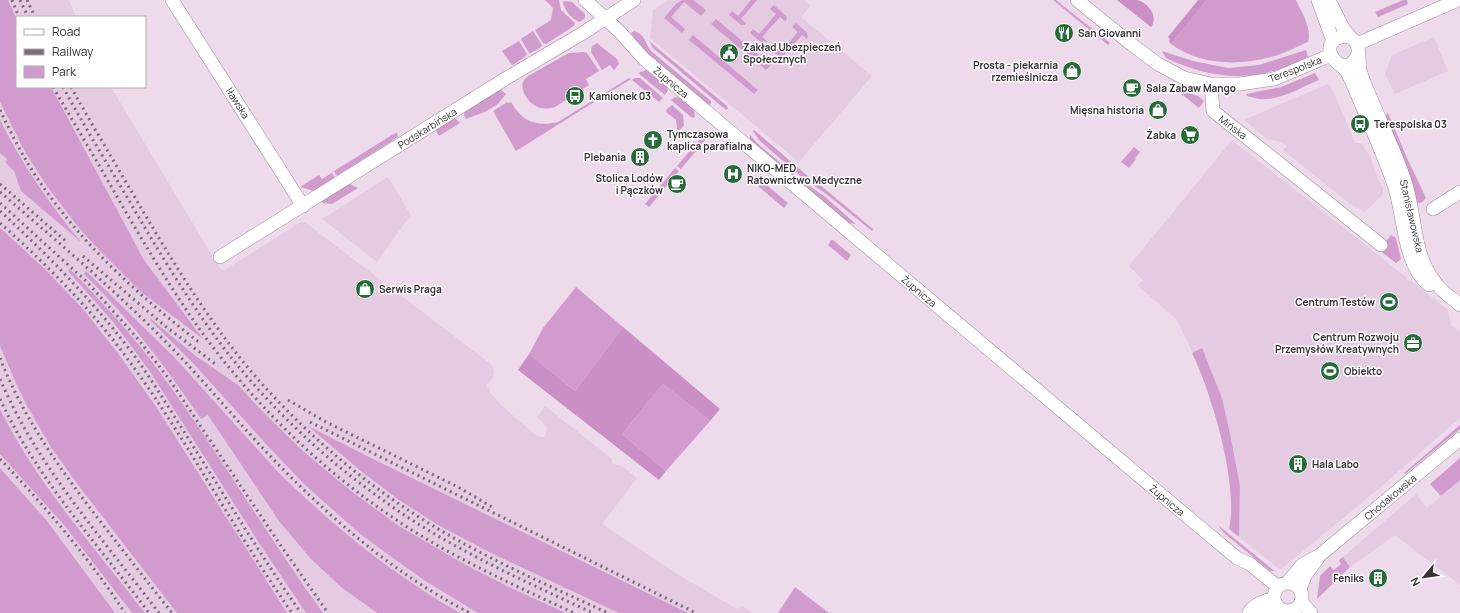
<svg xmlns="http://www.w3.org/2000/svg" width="1460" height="613" font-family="Manrope,sans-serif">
	<rect width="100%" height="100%" fill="#eddaeb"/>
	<!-- built -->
	<path fill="#e4cbe2" d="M0,0H69L76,17H17V87H111L219,267L223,271L301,222L306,223L492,365L494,372L493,378L486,386L490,388V393L503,407L537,436L544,437L546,434L547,427L537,417L545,406L611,458L613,464L622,466L637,478L602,524L682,577L737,609L744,607L753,613H0Z
		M669,0H804L810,6L801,17L872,76L799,162L650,38L653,10Z
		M1434,37L1448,71L1395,94L1385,74L1392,55Z
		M1328,84L1331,86L1355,143H1361L1371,158L1378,179L1383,188V194L1365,212L1350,204L1283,150L1287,146L1281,142L1267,139L1244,120Z
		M1232,140L1406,277L1407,280L1410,281H1411L1448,310L1451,325L1460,332V418L1377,490L1280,570L1239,537L1240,486L1197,362L1177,320L1138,286L1143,280L1129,266Z
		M388,177L412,217L407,220L377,262L322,219Z
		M1460,480V585L1395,535L1350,567L1343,557L1416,494L1427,508Z"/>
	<!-- green -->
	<path fill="#d29bcd" d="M0,0H8L17,20V87H51L144,260L203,339L140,291L100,251L79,228L49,189L25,152L0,102Z
		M545,0H559L561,10L575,23L574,26L546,44L543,43L535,30L551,20L553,8Z
		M682,0H693L706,10L701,16L684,2L671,17L685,29L682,33L664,18L676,4Z
		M751,0H757L741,19L746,23L745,25H741L729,15L732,11L738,16Z
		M1053,0H1056L1110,43L1108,45Z
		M1207,0H1296C1302,13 1312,28 1308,42C1294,48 1281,55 1267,58C1236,66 1197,64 1171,44Z
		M1403,0H1407L1408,4L1378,17L1375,12Z
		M564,1L572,2L585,14V18L580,22C572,19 565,11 563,3Z
		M774,5L786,16L787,19L785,21L780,17L762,37L768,42L762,43L750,33L753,29L759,34L776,14L770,9Z
		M716,19L771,65L766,70L711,24Z
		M796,23C801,28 810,32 807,39L802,35L784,55L790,60L787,62L772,51L775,48L781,52L798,32L792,27Z
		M533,31L542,45L541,47L531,53H529L521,39Z
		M634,31C645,34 645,43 651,51L711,101V103L709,106L649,56L631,33Z
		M693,35L758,90L754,94L689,40Z
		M519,41L527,54L526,56L513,65L511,64L502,51Z
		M649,41L727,106L728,109L726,110L653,48Z
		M597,43L617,59L619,64L614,70L610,65L602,70L591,52L592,46Z
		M1306,50L1308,57C1297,62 1286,67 1274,71C1237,82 1200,74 1166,58L1162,51L1193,61L1228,68L1259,65Z
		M584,52L587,53L599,71L586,79L589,85L555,107C542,111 532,107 525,95C521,87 521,82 528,76L569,53Z
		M646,70L666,85L668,90L665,95L638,73Z
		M1315,73L1319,80C1300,88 1279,101 1259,99C1255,98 1250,97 1247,96L1246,94L1281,87Z
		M629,78L631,79L516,151L493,111L507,102L508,103L511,102C522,122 537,127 558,122Z
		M635,78H640L663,98L659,102L632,80Z
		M499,89L501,90L506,94L498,104L485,112L466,119L464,115L465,111Z
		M1182,91L1198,96L1204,101L1199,108L1180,93Z
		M675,97C684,98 698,108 694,118L691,117L671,100Z
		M672,105L683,115L684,125L679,131L677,129L676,120L666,112L667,109Z
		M1388,113L1407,158L1426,198L1421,203L1415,202L1384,117Z
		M453,119H456L460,123L439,136L435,129Z
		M0,120C22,164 49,204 81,242L21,191L14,171L5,162L7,159L0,153Z
		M754,130L809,177L820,185L873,229L872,231L825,193L804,179L760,141L753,131Z
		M397,132L398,137L338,175H336L334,171Z
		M750,135L757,143L802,181L824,196L856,224L848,223L750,140Z
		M707,138L681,169L677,166L700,139Z
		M1134,147L1140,152L1135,158L1136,159L1129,168L1121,162Z
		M675,168L679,171L649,207L645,204Z
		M332,173L334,176V178L314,191L300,187L319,175L322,179Z
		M762,181L788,203L784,208L758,186Z
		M350,184L358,188L332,204L323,203L321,200L346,185Z
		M0,228L46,270L83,309L117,352L157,408L287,613H177L82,490L52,449L26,404L16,383L0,346Z
		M1391,235L1396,238L1401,259L1396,263L1379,250Z
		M831,240H833L851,255L847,261L828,245Z
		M70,269C95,295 120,321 143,350C208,434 261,527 323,613H306L259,543L149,370L114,323L68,271Z
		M86,271L175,358L278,472C333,526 393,575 460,613H377L341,587L325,572L310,558L279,521L208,415L201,419C166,367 129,318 84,274Z
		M576,287L623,327L575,391L529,354L543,328Z
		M151,319L196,356L238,385L264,413L304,452L351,491L399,526L464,564L513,589L566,613H478L427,582L404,566L359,533L303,483L266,444L194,364L150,320Z
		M1202,348L1222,398L1230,434L1240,486L1239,537L1229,529C1239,485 1212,394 1192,353Z
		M663,384L710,421L666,471L622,434Z
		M0,409C37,484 94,547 145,613H132L65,526L0,454Z
		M1460,425V429L1405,474L1404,473Z
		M308,426L371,458L688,613H619L489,552L438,525L399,500L361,471Z
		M1460,458V480L1441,496L1430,484Z
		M0,468L47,521L115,613H0Z
		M1218,525L1272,569L1275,571H1270L1224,533Z
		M1343,557L1350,567L1317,599L1320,576L1330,566L1334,570L1341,564L1339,560Z
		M795,587L829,613H778Z"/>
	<!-- forest -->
	<path fill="#ca90c5" d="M1117,0C1123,0 1131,0 1137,0C1148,2 1159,17 1151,27Z
		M1198,0H1207L1171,44L1169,41L1170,39L1168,37Z
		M623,327L720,409L710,421L663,384L622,434L666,471L659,480L518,370L529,354L575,391Z"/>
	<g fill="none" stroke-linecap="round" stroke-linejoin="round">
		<!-- minor casing -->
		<g stroke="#9d8b9c" stroke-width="14">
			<path id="minor" d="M172,0L303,206
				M585,0L619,31L644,59L1195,523L1237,558L1250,564L1278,587
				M1077,0L1131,44L1158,64L1184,78L1211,84H1240L1274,79L1331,55
				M1318,0L1333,41
				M1329,0L1343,28L1351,38
				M1357,44L1458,0
				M1358,54C1345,85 1313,44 1341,37C1347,35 1353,38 1356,43C1361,51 1358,61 1360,70C1364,85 1372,100 1378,115C1388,139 1400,163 1407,188C1417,225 1413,263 1443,291C1448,296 1455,300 1460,305
				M1340,64L1347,72L1352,82C1366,116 1382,150 1394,185C1404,213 1403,266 1429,285
				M1211,84L1213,111L1265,152L1381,245
				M1433,209L1460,192
				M220,257L505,79L583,33L634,0
				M1287,583L1302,565L1320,555L1332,545L1460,439
				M1274 597a14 14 0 1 1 28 0a14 14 0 1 1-28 0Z
				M1300,589L1305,576L1318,558
				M1301,601L1311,613
				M1249,613C1253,604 1265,601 1274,598
				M1260,613L1278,607"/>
		</g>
		<!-- minor -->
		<use href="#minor" stroke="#fff" stroke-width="13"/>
		<!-- rail -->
		<path stroke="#786d78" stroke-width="3" stroke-dasharray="2 4" stroke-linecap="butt" d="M12,0L19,17
			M20,0L28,17
			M27,0L35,17
			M53,87C77,128 101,168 124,209C150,253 176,297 206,338C259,409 324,472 398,521C453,558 514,585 574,613
			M63,87C83,124 105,160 127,197C150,237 174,277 200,315C248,386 310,448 380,498C445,546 520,579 593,613
			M71,87C92,125 115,163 137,201C171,259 206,317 249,369C295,423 349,471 408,510C471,552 541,582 608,613
			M0,110C9,129 19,149 30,167C74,237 135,293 200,343
			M0,184L67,242
			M0,192C58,242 116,291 170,346C206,383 239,424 275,461C332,520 396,575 470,613
			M0,203L87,282L138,339L169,379L279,543L328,613
			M0,211C47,254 91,299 130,350C151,378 169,408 188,438C225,496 261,556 301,613
			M0,223C45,263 88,306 124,354C186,437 233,529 292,613
			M83,256L165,326L218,366
			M0,358C24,420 63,473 103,525C126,554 149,584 172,613
			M0,379C37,466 103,539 159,613
			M0,399C37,479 97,543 149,613
			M288,400L324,421L458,487L492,507
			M310,422L696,613
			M0,459C46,507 89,558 125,613"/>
	</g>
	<!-- icons -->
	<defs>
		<g id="restaurant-disc" transform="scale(1)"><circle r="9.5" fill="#256b38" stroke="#fff"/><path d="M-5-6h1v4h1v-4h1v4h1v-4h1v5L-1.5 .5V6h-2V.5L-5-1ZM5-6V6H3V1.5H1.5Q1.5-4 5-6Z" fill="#fff"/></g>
		<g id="civic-disc" transform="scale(1)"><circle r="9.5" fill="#256b38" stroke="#fff"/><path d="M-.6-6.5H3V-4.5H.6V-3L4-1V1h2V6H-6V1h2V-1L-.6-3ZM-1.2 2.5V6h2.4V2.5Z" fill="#fff"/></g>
		<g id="shop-disc" transform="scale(1)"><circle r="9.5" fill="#256b38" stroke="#fff"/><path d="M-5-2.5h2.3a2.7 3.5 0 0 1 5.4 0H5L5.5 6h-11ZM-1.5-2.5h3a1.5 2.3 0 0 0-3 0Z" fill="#fff"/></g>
		<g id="cafe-disc" transform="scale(1)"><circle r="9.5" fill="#256b38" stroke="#fff"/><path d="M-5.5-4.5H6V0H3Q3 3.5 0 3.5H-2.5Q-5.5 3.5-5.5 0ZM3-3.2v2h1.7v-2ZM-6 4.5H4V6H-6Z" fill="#fff"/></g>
		<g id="bus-disc" transform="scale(1)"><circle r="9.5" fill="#256b38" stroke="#fff"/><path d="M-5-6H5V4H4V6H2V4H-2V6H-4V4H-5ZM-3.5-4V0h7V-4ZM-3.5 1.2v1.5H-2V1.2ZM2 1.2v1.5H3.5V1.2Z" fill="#fff"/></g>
		<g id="supermarket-disc" transform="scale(1)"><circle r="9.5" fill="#256b38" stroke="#fff"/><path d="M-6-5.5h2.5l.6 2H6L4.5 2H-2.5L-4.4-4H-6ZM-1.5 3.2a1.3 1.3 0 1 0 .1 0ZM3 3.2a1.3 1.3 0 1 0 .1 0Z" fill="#fff"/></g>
		<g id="church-disc" transform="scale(1)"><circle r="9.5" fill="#256b38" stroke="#fff"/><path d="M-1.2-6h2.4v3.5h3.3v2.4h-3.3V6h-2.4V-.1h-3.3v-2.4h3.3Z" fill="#fff"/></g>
		<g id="building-disc" transform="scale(1)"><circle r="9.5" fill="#256b38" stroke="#fff"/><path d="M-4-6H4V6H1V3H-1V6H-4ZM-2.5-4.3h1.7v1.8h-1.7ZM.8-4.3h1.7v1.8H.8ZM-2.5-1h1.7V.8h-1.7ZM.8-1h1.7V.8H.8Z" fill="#fff"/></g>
		<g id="hospital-disc" transform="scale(1)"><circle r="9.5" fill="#256b38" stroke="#fff"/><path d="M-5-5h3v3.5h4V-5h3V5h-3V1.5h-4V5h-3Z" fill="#fff"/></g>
		<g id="stadium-disc" transform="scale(1)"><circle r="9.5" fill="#256b38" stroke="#fff"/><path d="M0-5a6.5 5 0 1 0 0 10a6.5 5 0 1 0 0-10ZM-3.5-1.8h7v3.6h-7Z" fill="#fff"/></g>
		<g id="office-disc" transform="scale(1)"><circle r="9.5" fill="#256b38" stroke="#fff"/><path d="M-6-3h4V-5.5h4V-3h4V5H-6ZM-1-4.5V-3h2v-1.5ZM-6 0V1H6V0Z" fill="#fff"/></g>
	</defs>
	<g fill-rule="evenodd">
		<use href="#restaurant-disc" x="1064" y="33"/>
		<use href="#civic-disc" x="729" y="53"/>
		<use href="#shop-disc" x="1072" y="71"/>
		<use href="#cafe-disc" x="1132" y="88"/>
		<use href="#bus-disc" x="575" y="96"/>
		<use href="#shop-disc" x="1158" y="110"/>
		<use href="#bus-disc" x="1360" y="124"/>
		<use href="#supermarket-disc" x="1190" y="135"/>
		<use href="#church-disc" x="653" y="140"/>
		<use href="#building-disc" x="640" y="157"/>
		<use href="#hospital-disc" x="733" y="174"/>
		<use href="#cafe-disc" x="677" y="184"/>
		<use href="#shop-disc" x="365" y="289"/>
		<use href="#stadium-disc" x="1389" y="302"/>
		<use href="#office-disc" x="1413" y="343"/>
		<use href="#stadium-disc" x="1330" y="371"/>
		<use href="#building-disc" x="1298" y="464"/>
		<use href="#building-disc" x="1378" y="578"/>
	</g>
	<g text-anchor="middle" stroke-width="3" stroke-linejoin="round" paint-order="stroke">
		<!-- poi labels -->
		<g font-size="10" font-weight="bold" fill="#383138" stroke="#fff" text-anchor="start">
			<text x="1078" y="37">San Giovanni</text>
			<text x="743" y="51">Zakład Ubezpieczeń<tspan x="743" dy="12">Społecznych</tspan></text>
			<text x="1058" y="69" text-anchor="end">Prosta - piekarnia<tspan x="1058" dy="12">rzemieślnicza</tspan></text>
			<text x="1146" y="92">Sala Zabaw Mango</text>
			<text x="589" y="100">Kamionek 03</text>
			<text x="1144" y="114" text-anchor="end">Mięsna historia</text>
			<text x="1374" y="128">Terespolska 03</text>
			<text x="667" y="138">Tymczasowa<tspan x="667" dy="12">kaplica parafialna</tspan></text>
			<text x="1176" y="139" text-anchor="end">Żabka</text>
			<text x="626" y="161" text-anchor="end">Plebania</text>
			<text x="747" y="172">NIKO-MED<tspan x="747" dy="12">Ratownictwo Medyczne</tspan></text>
			<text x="663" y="182" text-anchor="end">Stolica Lodów<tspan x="663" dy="12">i Pączków</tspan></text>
			<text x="379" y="293">Serwis Praga</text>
			<text x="1375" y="306" text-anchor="end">Centrum Testów</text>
			<text x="1399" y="341" text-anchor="end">Centrum Rozwoju<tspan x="1399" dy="12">Przemysłów Kreatywnych</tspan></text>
			<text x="1344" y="375">Obiekto</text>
			<text x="1312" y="468">Hala Labo</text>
			<text x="1364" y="582" text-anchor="end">Feniks</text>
		</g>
		<!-- street labels -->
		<g font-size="10" fill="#383138" stroke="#fff">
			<text transform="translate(1295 69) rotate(-21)" y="4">Terespolska</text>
			<text transform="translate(671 82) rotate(40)" y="4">Żupnicza</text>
			<text transform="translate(238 103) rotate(58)" y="4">Iławska</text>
			<text transform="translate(1233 127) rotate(37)" y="4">Mińska</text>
			<text transform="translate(427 128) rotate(-32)" y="4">Podskarbińska</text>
			<text transform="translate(1412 216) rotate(77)" y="4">Stanisławowska</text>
			<text transform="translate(919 291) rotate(40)" y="4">Żupnicza</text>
			<text transform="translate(1390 497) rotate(-40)" y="4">Chodakowska</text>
			<text transform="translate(1167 500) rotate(40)" y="4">Żupnicza</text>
		</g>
	</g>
	<!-- legend -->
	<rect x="16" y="16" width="130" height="72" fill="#ffffff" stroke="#afadaf"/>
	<rect x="24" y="29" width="20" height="6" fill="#ffffff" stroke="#afadaf"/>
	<text x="52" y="36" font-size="12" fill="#383138">Road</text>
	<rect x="24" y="49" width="20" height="6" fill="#786d78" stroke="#afadaf"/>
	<text x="52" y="56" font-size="12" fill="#383138">Railway</text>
	<rect x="24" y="66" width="20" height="12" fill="#d29bcd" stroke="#afadaf"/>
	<text x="52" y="76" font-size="12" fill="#383138">Park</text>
	<!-- north arrow -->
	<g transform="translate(1424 577) rotate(241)" stroke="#ffffff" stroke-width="3" paint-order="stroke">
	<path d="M0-3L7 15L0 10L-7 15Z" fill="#383138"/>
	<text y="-6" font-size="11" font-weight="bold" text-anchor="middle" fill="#383138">N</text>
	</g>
</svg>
